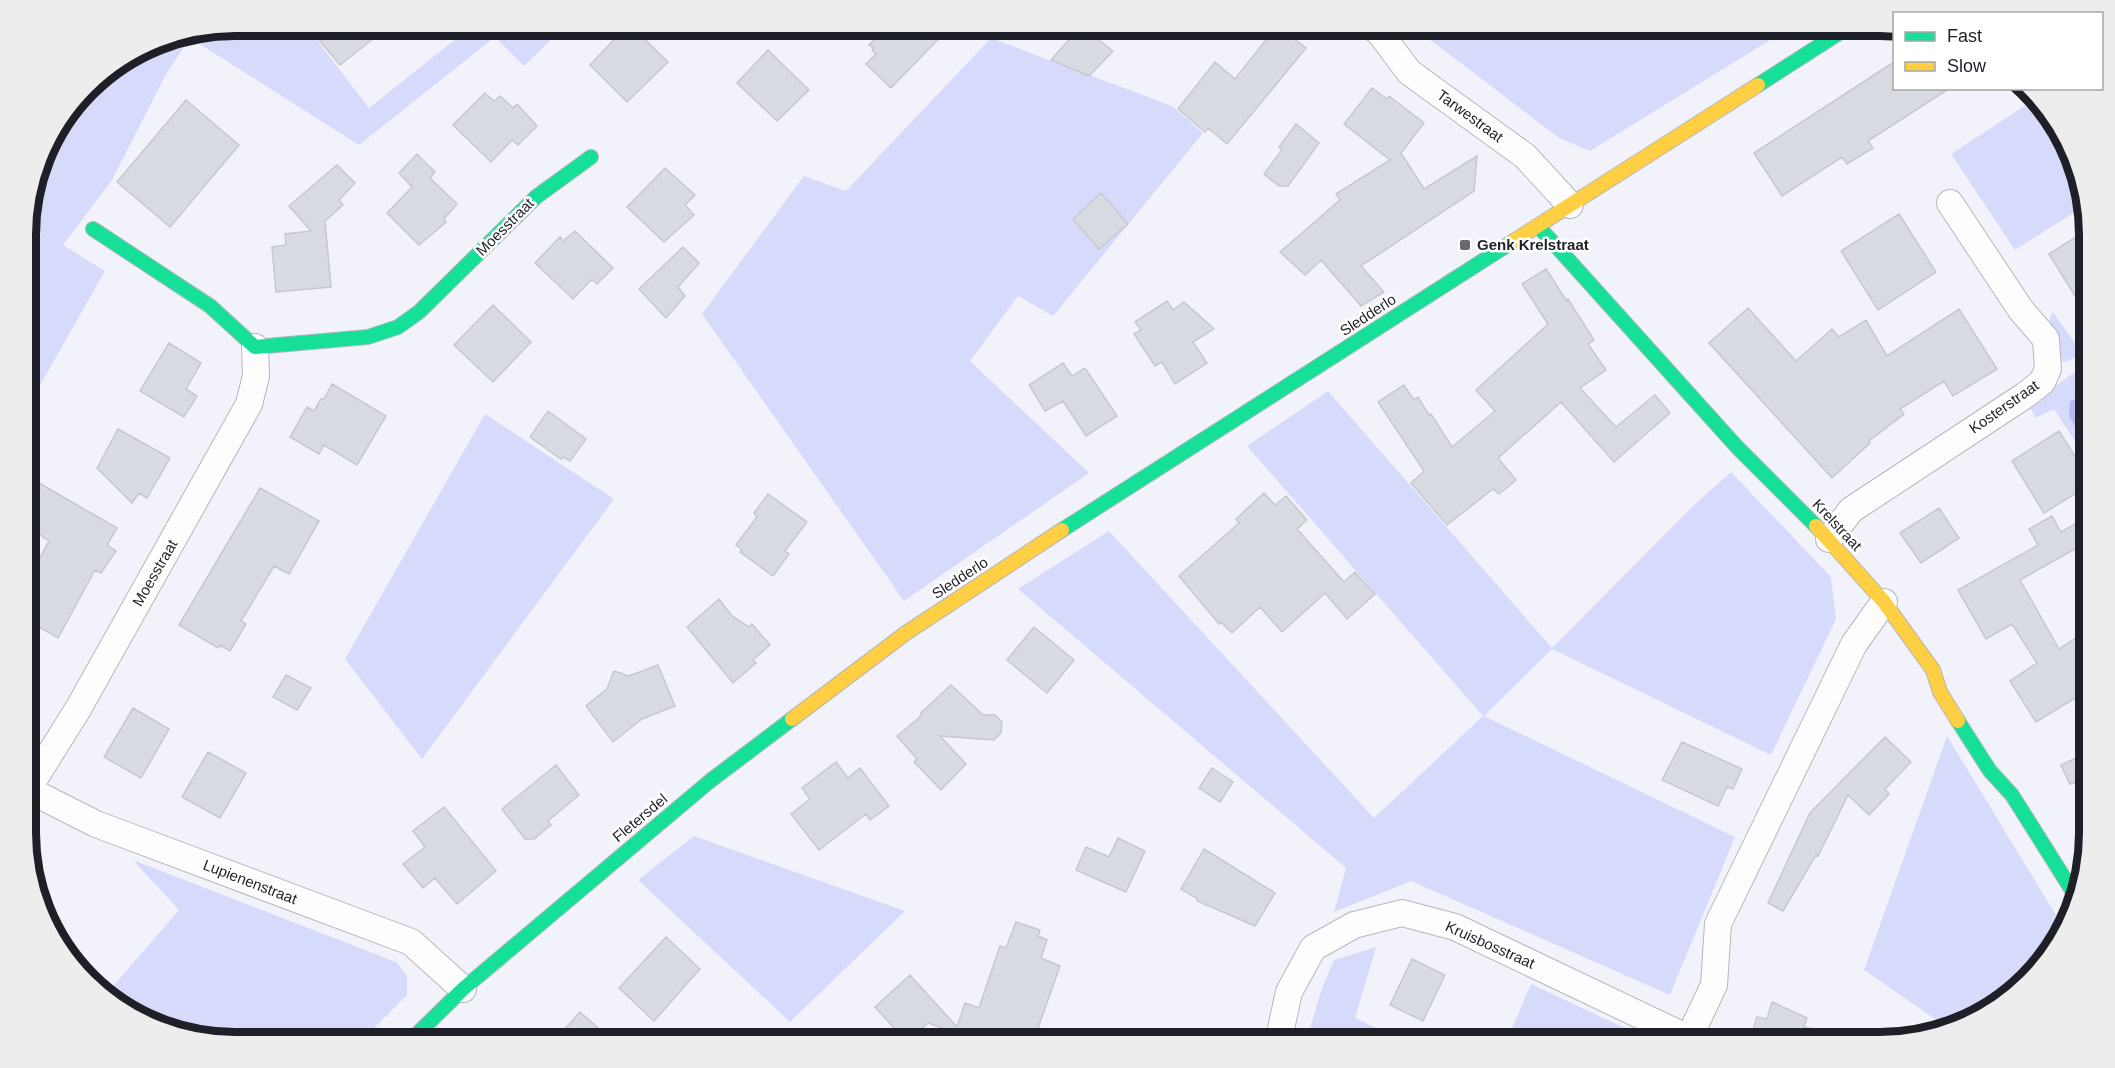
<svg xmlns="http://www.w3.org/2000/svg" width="2115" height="1068" font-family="Arial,sans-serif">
	<rect width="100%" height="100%" fill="#f2f3fa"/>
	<!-- green -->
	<path fill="#d6dbfb" d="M235,26H306L369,108L472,26H565L524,66L495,37L359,145L190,38L166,74L112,180L63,245L105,271L26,410V221L47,142L97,78L155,41Z
		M1412,26H1793L1590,151L1559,138Z
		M991,38L1172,106L1203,133L1053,316L1018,296L970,361L1089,473L904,601L702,314L804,176L846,191Z
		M2035,99L2046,108L2086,205L2015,250L1951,154Z
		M2053,312L2077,346L2088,340V350L2068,361L2062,362C2058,345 2043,327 2053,312Z
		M2088,362V461L2054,409L2036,418L2029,406Z
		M1328,391L1552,648L1694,505L1731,472L1831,577L1836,619L1771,755L1552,649L1484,716L1735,837L1670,995L1411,881L1334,912L1346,868L1018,589L1109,531L1374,818L1483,716L1247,446Z
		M485,414L614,499L422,759L345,659Z
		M1947,736L2059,920L2052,943L1996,1007L1944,1025L1864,970Z
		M694,836L905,911L790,1022L638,880Z
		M133,860L396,962L407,976V995L360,1042H235L143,1021L108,992L179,910Z
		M1376,947L1355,1018L1406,1042H1306L1321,991L1334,960Z
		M1531,984L1650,1040V1042H1506Z"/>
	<!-- water -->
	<path fill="#b5bcf2" d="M2088,397V445L2069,417L2070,401Z"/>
	<!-- building -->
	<path fill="#d9dbe2" stroke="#c7c8cf" stroke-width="1.5" d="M307,26H389L340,65Z
		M627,26H631L668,62L627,102L590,65Z
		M887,26H951L891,88L866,64L876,54L872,50L874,48L869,45Z
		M1081,26L1113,51L1089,76L1051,60Z
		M1277,26L1306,48L1227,144L1208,128L1205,132L1178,109L1215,62L1235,79Z
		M768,50L809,90L777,121L737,83Z
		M1894,62V88H1950L1868,141L1873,148L1847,164L1842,157L1782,196L1754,153Z
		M1372,88L1387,99L1389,96L1424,123L1401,153L1424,189L1477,156L1474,191L1361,266L1384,292L1361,306L1321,260L1305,275L1280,252L1340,200L1336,194L1390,160L1344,124Z
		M485,93L494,101L500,96L513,108L517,104L537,126L518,145L512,140L491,162L453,125Z
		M186,100L239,145L170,227L117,182Z
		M1296,124L1319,143L1288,186H1279L1264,174L1282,150L1279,147Z
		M417,154L435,172L430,178L457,204L444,219L446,222L419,245L387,213L412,187L399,173Z
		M337,165L355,183L339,200L343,205L325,221L331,287L276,292L272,247L286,245L285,234L311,231L289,206Z
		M665,168L695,195L685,205L694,215L664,242L627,207Z
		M1101,193L1128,224L1099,249L1073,219Z
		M1899,214L1936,272L1878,310L1841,251Z
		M2088,229V317L2049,254Z
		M575,231L613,268L597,284L592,279L573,299L535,263L560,237L563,241Z
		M683,247L699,263L678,287L685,296L666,318L639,289Z
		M1546,269L1566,300L1568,299L1594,340L1588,344L1606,370L1580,388L1616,427L1655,395L1670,413L1614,462L1561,402L1498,458L1516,480L1499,494L1493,489L1447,525L1411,483L1424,471L1378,402L1404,385L1414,400L1418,397L1429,415L1431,414L1452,447L1495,411L1476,390L1548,324L1522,284Z
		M1167,301L1173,310L1184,302L1214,329L1193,342L1207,363L1175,384L1162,362L1155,366L1134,334L1141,330L1135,322Z
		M493,305L531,342L493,382L454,345Z
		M1748,308L1796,361L1832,329L1839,337L1866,320L1887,356L1959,309L1997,369L1953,396L1944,381L1900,409L1904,414L1869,441L1870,443L1832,478L1709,343Z
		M169,343L201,363L186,389L197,396L184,417L140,391Z
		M1063,363L1072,376L1085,368L1117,416L1086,436L1063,401L1045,411L1029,385Z
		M332,384L386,416L357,465L324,445L319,454L290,437L307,407L314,411L321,399H324Z
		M548,411L586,439L570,461L563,457L561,459L530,437Z
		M118,429L170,458L147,498L139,493L132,503L97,468Z
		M2059,431L2088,477L2089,485L2044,513L2012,461Z
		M27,476L117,528L107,545L116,551L101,573L95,570L58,638L41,628L34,629L27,612V582L49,541L27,526Z
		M260,488L319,521L289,574L274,566L241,621L246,624L230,651L220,645L218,648L179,625Z
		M1264,493L1275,505L1286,496L1307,520L1297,529L1344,582L1355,572L1375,594L1347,619L1325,593L1282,632L1260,607L1232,633L1221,622L1219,624L1179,576L1239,523L1236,519Z
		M768,494L807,522L785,551L789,554L773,576L740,552L742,550L736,545L757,517L754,513Z
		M1939,508L1959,538L1921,563L1900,533Z
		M2052,516L2061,532L2082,520L2089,532V541L2020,580L2059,649L2079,636L2089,651V713L2075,698L2036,722L2010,681L2037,663L2012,624L1986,639L1958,590L2038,545L2029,529Z
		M719,599L732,616L749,627L752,624L770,645L753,660L756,663L733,683L687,627Z
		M1034,627L1074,660L1047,693L1007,660Z
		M658,665L675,706L642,719L613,742L586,706L607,689L614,671L629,676Z
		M286,675L311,688L297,710L273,697Z
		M951,685L983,715H995L1002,722L1001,733L994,740L940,736L966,764L941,790L914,762L917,759L897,736L920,717L921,713Z
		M133,708L169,729L141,778L104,757Z
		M1885,737L1911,762L1885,789L1889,794L1869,815L1848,795L1818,856L1816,855L1783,911L1768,903L1810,813Z
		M1682,742L1742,769L1733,789L1727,787L1718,806L1662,780Z
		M208,752L246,773L220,818L182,797Z
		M2089,752V779L2070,784L2061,765Z
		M836,762L848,778L860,768L889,806L870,820L866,814L819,850L791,814L810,799L802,788Z
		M556,765L579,795L548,821L551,825L534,839H525L502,809Z
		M1212,768L1233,782L1220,802L1199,788Z
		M444,807L496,871L457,904L435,878L423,888L403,864L425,847L413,831Z
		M1118,838L1145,851L1126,892L1076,870L1086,847L1109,857Z
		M1204,849L1275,893L1255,926L1197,901L1198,899L1181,889Z
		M1016,922L1040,930L1038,936L1047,940L1041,958L1060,966L1033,1042H984L928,1023L907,1042L875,1007L910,975L957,1027L965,1003L979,1008L1000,946L1006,948Z
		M666,937L700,969L654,1021L619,988Z
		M1412,959L1445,975L1423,1021L1390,1005Z
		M1772,1002L1807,1018L1804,1027L1828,1032L1827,1042H1749L1757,1017L1767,1019Z
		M580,1012L614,1042H553Z"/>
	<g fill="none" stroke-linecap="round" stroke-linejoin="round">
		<!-- street casing -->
		<g stroke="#b6b7be" stroke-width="28">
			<path id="street" d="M1371,26L1380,33L1409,72L1525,156L1570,205
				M1829,539L1851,510L2024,396L2042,382L2048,369L2046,339L2021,310L1950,203
				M27,789L96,824L411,942L463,989
				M28,789L78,709L249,404L256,376L255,347
				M1278,1042L1289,992L1313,948L1354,925L1402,913L1455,927L1688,1038
				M1687,1042L1714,985L1718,924L1854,644L1884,602"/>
		</g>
		<!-- fast casing -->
		<g stroke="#b6b7be" stroke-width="16">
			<path id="fast" d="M1758,85L1850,26
				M1538,226L1737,447L1816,526
				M93,229L210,306L255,347L368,337L398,327L419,312L536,197L591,157
				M1062,530L1509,244
				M1958,721L1990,771L2012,795L2075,895
				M409,1042L463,989L710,781L792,719"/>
		</g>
		<!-- slow casing -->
		<g stroke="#b6b7be" stroke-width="16">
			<path id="slow" d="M1509,244L1758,85
				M1816,526L1884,602L1933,670L1940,692L1958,721
				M792,719L906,633L1062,530"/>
		</g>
		<!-- street -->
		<use href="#street" stroke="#fdfdfe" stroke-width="26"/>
		<!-- fast -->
		<use href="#fast" stroke="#16e098" stroke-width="14"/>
		<!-- slow -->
		<use href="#slow" stroke="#ffcf43" stroke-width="14"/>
	</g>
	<!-- markers -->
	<rect fill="#696a71" stroke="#fff" stroke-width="2" x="1459" y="239" width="12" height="12" rx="3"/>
	<g text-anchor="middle" stroke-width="5" stroke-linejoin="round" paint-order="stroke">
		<!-- street labels -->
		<g font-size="15" fill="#1f2027" stroke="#fff">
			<text transform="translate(1470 116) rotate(36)" y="5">Tarwestraat</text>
			<text transform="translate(505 227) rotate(-45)" y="5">Moesstraat</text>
			<text transform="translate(1368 315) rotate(-33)" y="5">Sledderlo</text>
			<text transform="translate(2004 407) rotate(-35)" y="5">Kosterstraat</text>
			<text transform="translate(1837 525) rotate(47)" y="5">Krelstraat</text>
			<text transform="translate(155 573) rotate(-60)" y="5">Moesstraat</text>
			<text transform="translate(960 578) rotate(-33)" y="5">Sledderlo</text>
			<text transform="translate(640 818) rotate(-40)" y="5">Fletersdel</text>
			<text transform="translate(250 882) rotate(21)" y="5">Lupienenstraat</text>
			<text transform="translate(1490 945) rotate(24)" y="5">Kruisbosstraat</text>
		</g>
		<!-- poi labels -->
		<g font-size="15" font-weight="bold" fill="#1f2027" stroke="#fff" text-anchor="start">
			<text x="1477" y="250">Genk Krelstraat</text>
		</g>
	</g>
	<!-- crop -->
	<path d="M0 0H2115V1068H0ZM235 36H1880A199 199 0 0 1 2079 235V833A199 199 0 0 1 1880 1032H235A199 199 0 0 1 36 833V235A199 199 0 0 1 235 36Z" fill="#ededee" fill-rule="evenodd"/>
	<path fill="none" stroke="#1f2027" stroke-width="8" d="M235 36H1880A199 199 0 0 1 2079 235V833A199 199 0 0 1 1880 1032H235A199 199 0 0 1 36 833V235A199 199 0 0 1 235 36Z"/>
	<!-- legend -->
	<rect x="1893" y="12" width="210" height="78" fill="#ffffff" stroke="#a5a6a9" stroke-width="1.5"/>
	<rect x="1905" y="32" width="30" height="9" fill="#16e098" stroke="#a5a6a9" stroke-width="1.5"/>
	<text x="1947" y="42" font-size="18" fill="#1f2027">Fast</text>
	<rect x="1905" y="62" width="30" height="9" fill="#ffcf43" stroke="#a5a6a9" stroke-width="1.5"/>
	<text x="1947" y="72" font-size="18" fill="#1f2027">Slow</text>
</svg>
